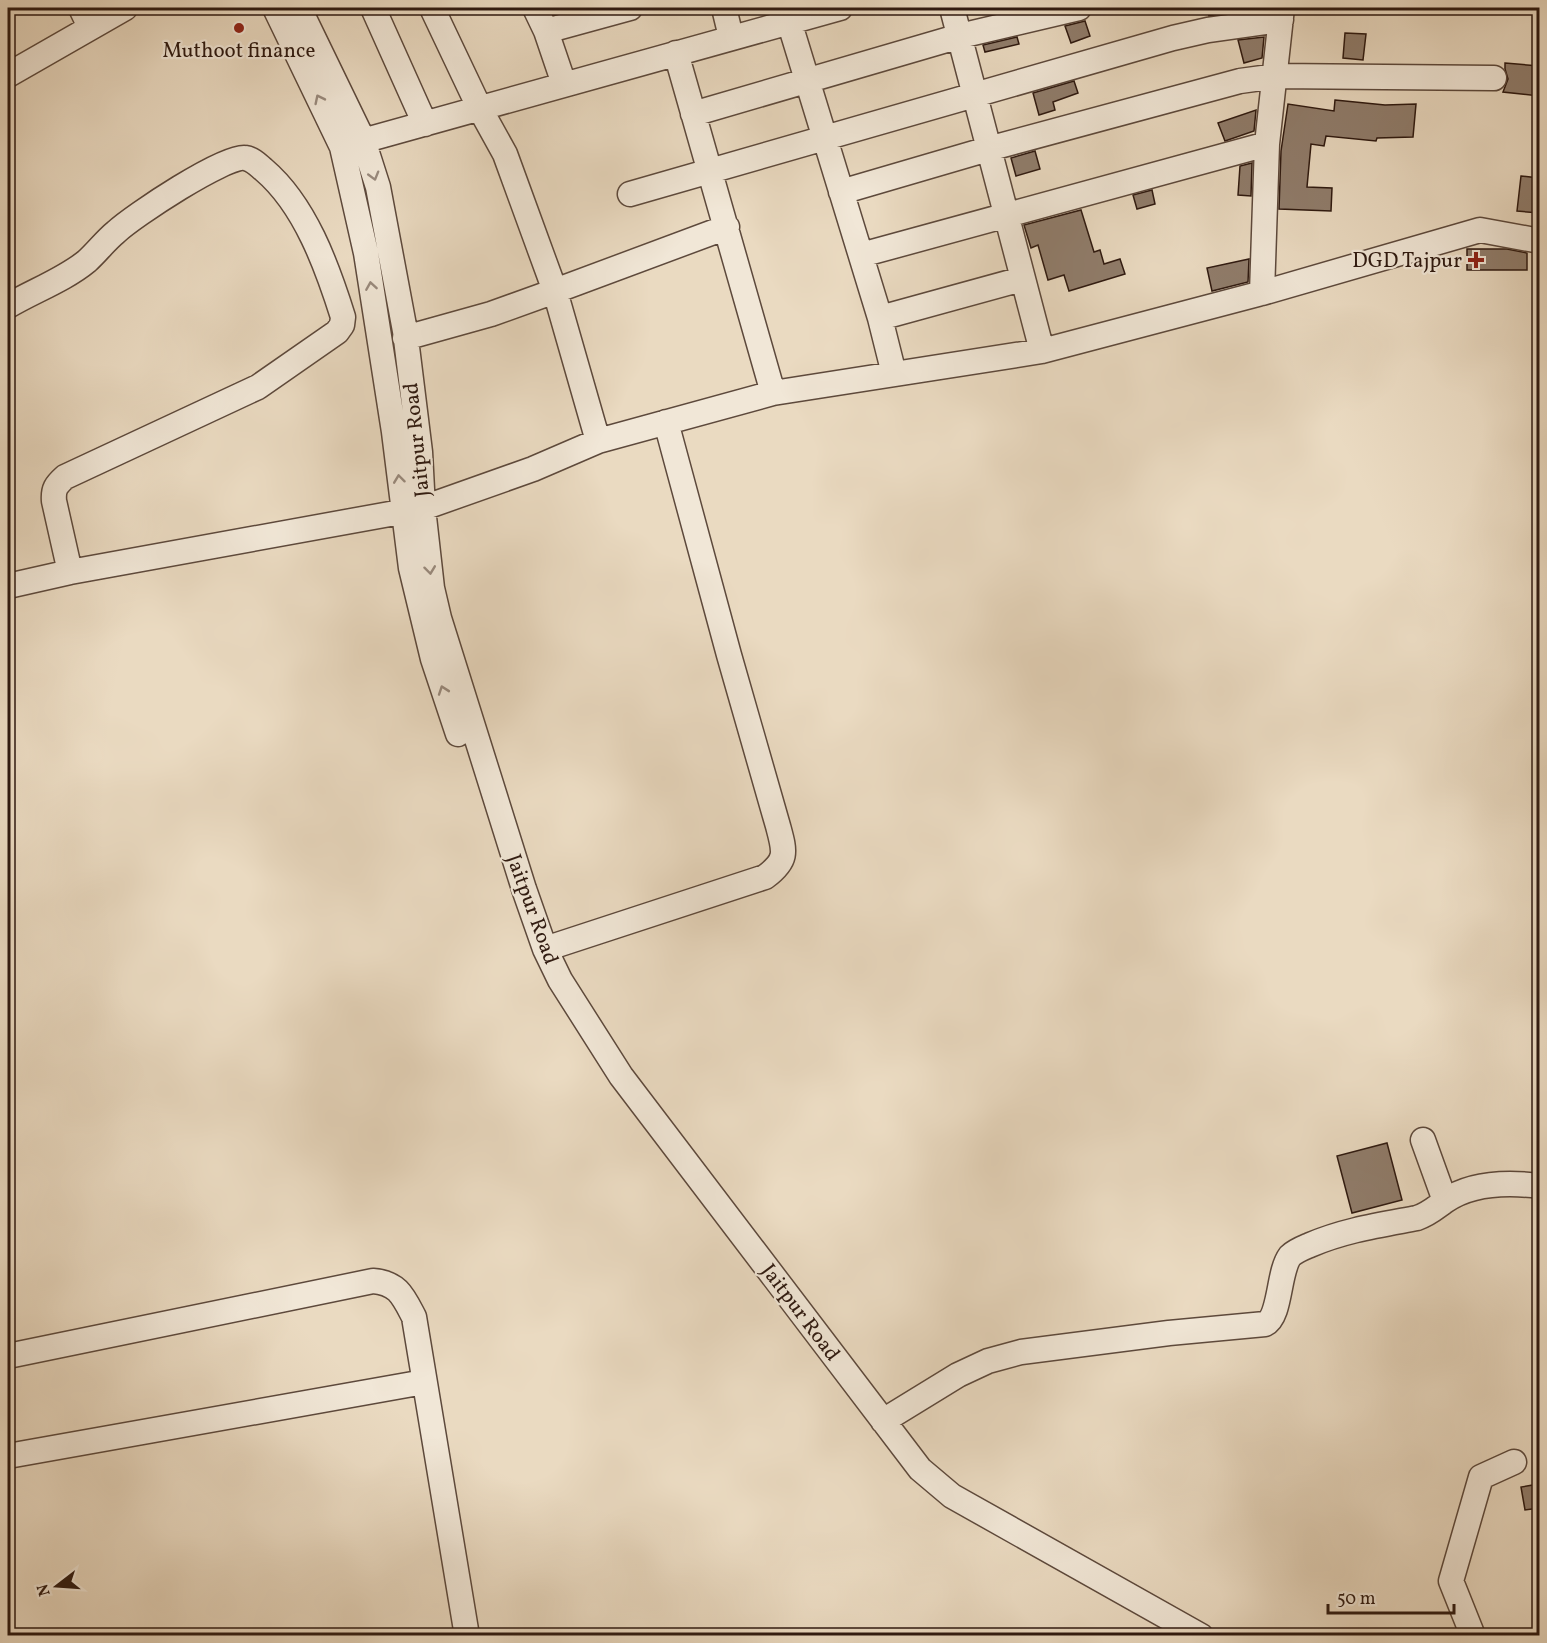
<svg xmlns="http://www.w3.org/2000/svg" width="1547" height="1643" font-family="Vollkorn,serif">
	<rect width="100%" height="100%" fill="#eadac1"/>
	<filter id="stains"><feTurbulence type="fractalNoise" baseFrequency=".00333" numOctaves="4"/><feColorMatrix values="0 0 0 0 .2 0 0 0 0 .09 0 0 0 0 .02 0 0 0 .5 -.17"/></filter>
	<radialGradient id="worn" r=".72"><stop offset=".6" stop-color="#630" stop-opacity="0"/><stop offset="1" stop-color="#630" stop-opacity=".3"/></radialGradient>
	<!-- building -->
	<path fill="#907d6c" stroke="#2e1910" stroke-width="1.5" d="M1207,8H1224L1226,13L1209,16Z
		M1085,21L1090,36L1071,43L1065,26Z
		M1345,33L1366,34L1363,60L1343,58Z
		M1017,37L1019,44L985,52L983,45Z
		M1264,37L1262,58L1244,63L1238,40Z
		M1505,63L1539,66V96L1503,92L1508,79L1505,69Z
		M1074,81L1078,93L1053,102L1055,110L1039,115L1033,93Z
		M1335,100L1385,105L1416,104L1413,137L1377,138L1376,141L1326,136L1324,146L1311,144L1307,187L1332,188L1331,211L1279,209L1281,151L1288,104L1334,111Z
		M1256,110L1254,131L1225,141L1218,123Z
		M1035,151L1040,169L1016,176L1011,158Z
		M1252,163L1251,196L1238,195L1240,166Z
		M1521,176L1539,178V213L1517,211Z
		M1152,190L1155,204L1137,209L1133,195Z
		M1081,210L1094,252L1100,250L1104,264L1120,259L1125,274L1069,291L1064,275L1048,280L1038,245L1031,248L1024,225Z
		M1467,249H1507L1527,253V270H1467Z
		M1249,259L1248,282L1212,291L1207,268Z
		M1387,1143L1402,1200L1352,1213L1337,1156Z
		M1539,1484V1508L1525,1510L1521,1487Z"/>
	<g fill="none" stroke-linecap="round" stroke-linejoin="round">
		<!-- minor casing -->
		<g stroke="#5d493c" stroke-width="27">
			<path id="minor" d="M81,8L90,27
				M275,8L342,147L366,253L394,432L411,568L433,659L458,734
				M299,8L363,140L378,187L405,331L420,452L423,508L432,588L439,618L524,889L545,949L560,980L621,1076L920,1469L952,1496L968,1505L1201,1636
				M373,8L425,124
				M432,8L479,107L505,154L555,291L598,441
				M535,8L546,31L564,84
				M724,8L731,37
				M785,8L880,318L894,374
				M952,8L1042,351
				M546,31L630,8
				M676,53L773,393
				M8,75L125,8
				M693,114L960,36L1079,8
				M348,145L840,8
				M841,192L988,149L1240,81L1276,76L1494,78
				M630,194L1173,38L1208,30L1281,20
				M861,255L1267,144
				M1262,293L1267,144L1282,8
				M8,306C33,291 64,280 87,261C97,252 105,241 116,232C133,216 225,155 245,158C253,159 258,165 264,170C305,205 327,266 343,317L342,325L337,332L258,387L65,477C56,485 53,489 54,501L70,572
				M880,318L1022,279
				M405,338L491,314L555,291L727,227
				M8,586L70,572L423,508L533,469L598,441L773,393L1042,351L1262,293L1480,230L1540,241
				M545,949L765,877C788,860 785,852 778,826L729,655L666,422
				M1423,1140L1445,1201
				M8,1356L373,1281C398,1283 403,1296 414,1317L467,1636
				M883,1421L958,1375L988,1361L1021,1352L1169,1333L1265,1324C1281,1316 1278,1272 1290,1256C1295,1251 1303,1248 1310,1245C1345,1230 1380,1225 1417,1218C1429,1214 1435,1208 1445,1201C1472,1182 1508,1182 1540,1186
				M8,1456L424,1382
				M1473,1636L1451,1581L1481,1477L1514,1462"/>
		</g>
		<!-- minor -->
		<use href="#minor" stroke="#f1e7d7" stroke-width="24"/>
	</g>
	<!-- one-way arrows -->
	<defs><path id="oneway-chevron" d="M-2-3.5L2.5 0L-2 3.5" fill="none" stroke-width="1.6" stroke-linecap="round" stroke-linejoin="round" transform="scale(1.5)"/></defs>
	<g stroke="#998a7d">
		<use href="#oneway-chevron" transform="translate(319 99) rotate(-116)"/>
		<use href="#oneway-chevron" transform="translate(374 176) rotate(74)"/>
		<use href="#oneway-chevron" transform="translate(371 286) rotate(-99)"/>
		<use href="#oneway-chevron" transform="translate(399 479) rotate(-97)"/>
		<use href="#oneway-chevron" transform="translate(430 570) rotate(83)"/>
		<use href="#oneway-chevron" transform="translate(443 690) rotate(-109)"/>
	</g>
	<!-- markers -->
	<g fill="#8f2418" stroke="#f1e7d7" stroke-width="2">
		<circle cx="239" cy="28" r="6"/>
		<path d="M1473 251h6v6h6v6h-6v6h-6v-6h-6v-6h6z"/>
	</g>
	<g text-anchor="middle" stroke-width="4.5" stroke-linejoin="round" paint-order="stroke">
		<!-- poi labels -->
		<g font-size="21" fill="#2e1910" stroke="#f1e7d7">
			<text x="239" y="57">Muthoot finance</text>
			<text x="1462" y="267" text-anchor="end">DGD Tajpur</text>
		</g>
		<!-- street labels -->
		<g font-size="21" fill="#2e1910" stroke="#f1e7d7">
			<text transform="translate(416 440) rotate(-96)" y="7">Jaitpur Road</text>
			<text transform="translate(533 909) rotate(70)" y="7">Jaitpur Road</text>
			<text transform="translate(801 1312) rotate(53)" y="7">Jaitpur Road</text>
		</g>
	</g>
	<!-- margin -->
	<rect width="1547" height="1643" fill="none" stroke="#eadac1" stroke-width="30"/>
	<rect x="9" y="9" width="1529" height="1625" fill="none" stroke="#2e1910" stroke-width="3"/>
	<rect x="15" y="15" width="1517" height="1613" fill="none" stroke="#2e1910" stroke-width="1.5"/>
	<!-- north arrow -->
	<g transform="translate(57 1586) rotate(253)" stroke="#f1e7d7" stroke-width="4.5" paint-order="stroke">
	<path d="M0-4.5L10 22L0 15L-10 22Z" fill="#2e1910"/>
	<text y="-9" font-size="16" font-weight="bold" text-anchor="middle" fill="#2e1910">N</text>
	</g>
	<!-- scale -->
	<path d="M1328 1604v9h126v-9" fill="none" stroke="#2e1910" stroke-width="3"/>
	<text x="1337" y="1604" font-size="18" fill="#2e1910" stroke="#f1e7d7" stroke-width="4.5" paint-order="stroke">50 m</text>
	<rect width="100%" height="100%" filter="url(#stains)"/>
	<rect width="100%" height="100%" fill="url(#worn)"/>
</svg>
